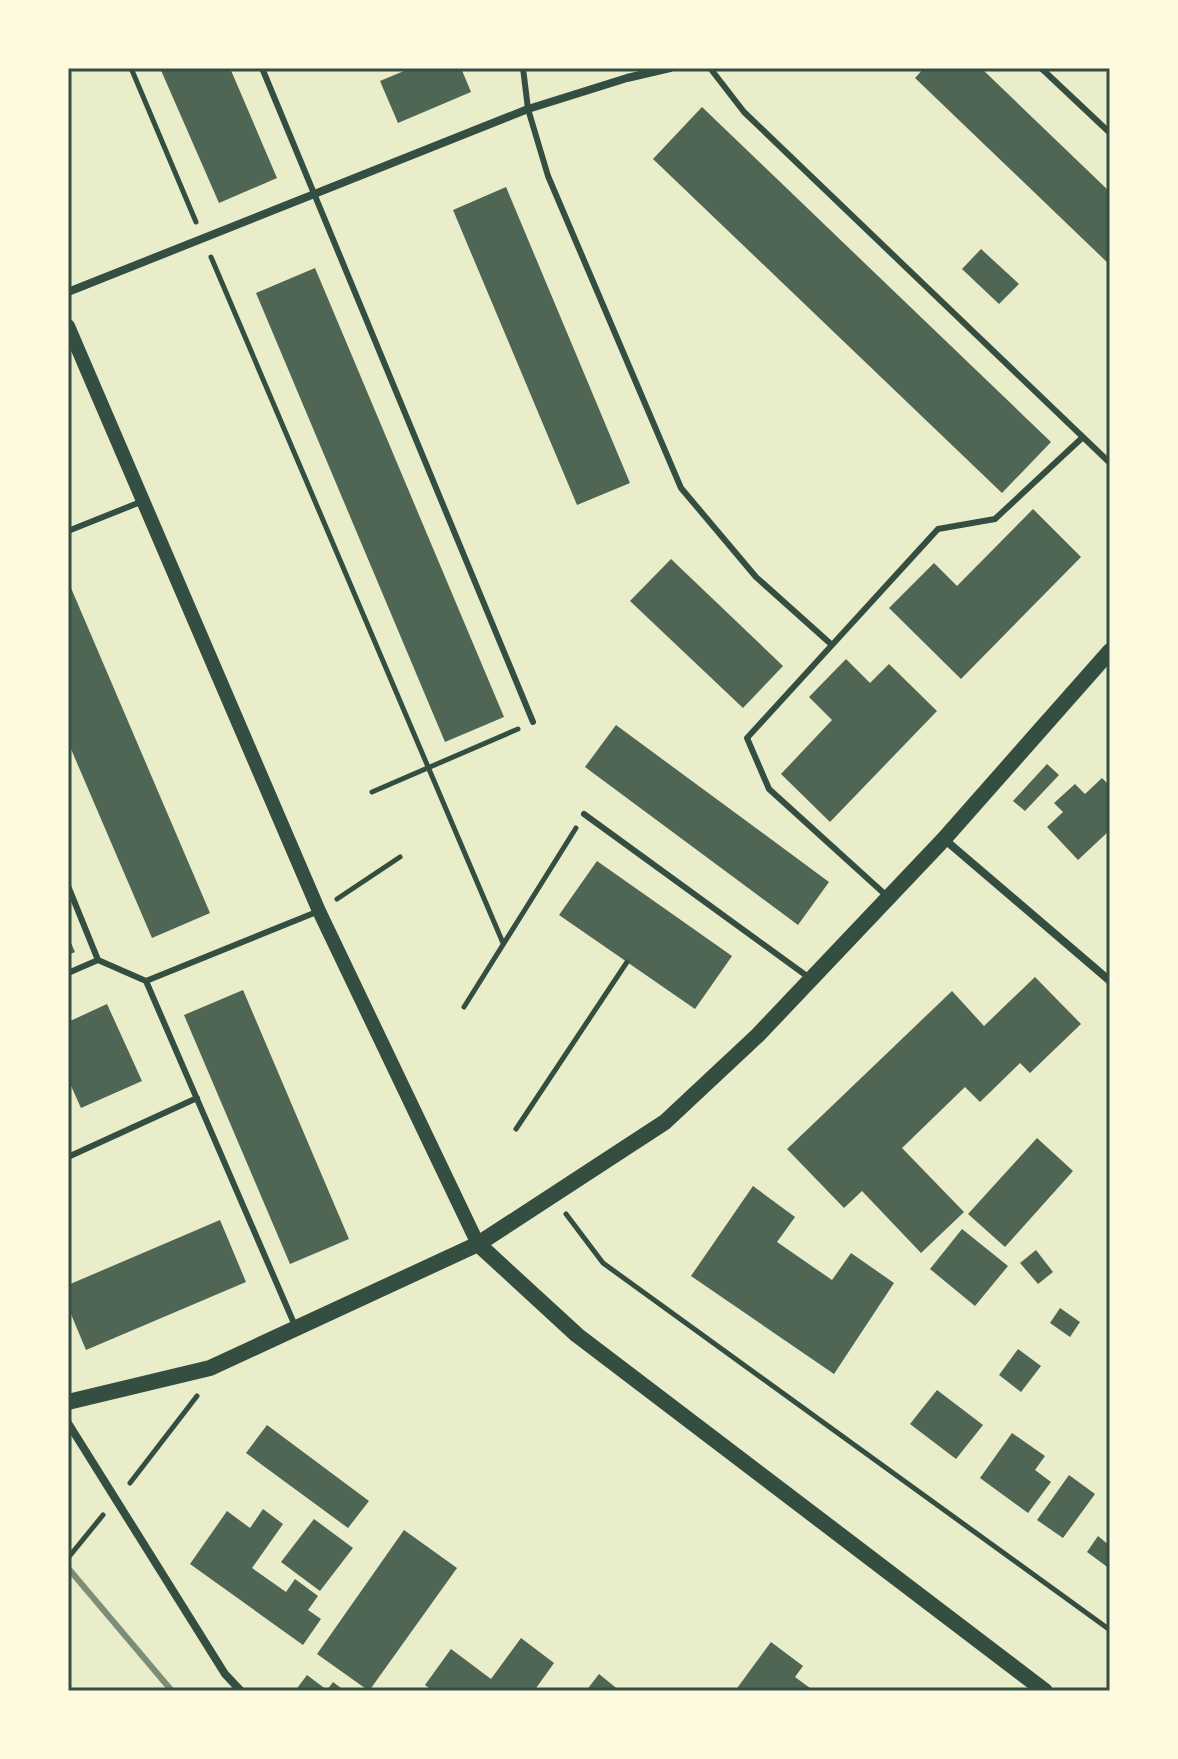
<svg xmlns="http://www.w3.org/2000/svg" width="1178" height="1759" font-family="'Exo 2',sans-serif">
	<rect width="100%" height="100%" fill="#e9edc9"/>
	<!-- building -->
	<path fill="#4f6655" d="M160,68H230L277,178L219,203Z
		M411,68H461L471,92L398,123L380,81Z
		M924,68H981L1110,192V265L915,78Z
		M702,107L1051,442L1002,493L653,159Z
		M506,187L630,483L577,505L453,210Z
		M981,249L1019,284L999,304L962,269Z
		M315,268L504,717L445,742L256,293Z
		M1033,509L1081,557L961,679L889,608L934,563L957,586Z
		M671,559L783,666L743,708L630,601Z
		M68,581L210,913L152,938L68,742Z
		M846,659L870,683L889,664L937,711L830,822L781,774L832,720L809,697Z
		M616,725L829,882L798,925L585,767Z
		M1047,764L1059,775L1025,811L1013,801Z
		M1102,778L1110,786V830L1078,860L1047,827L1063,812L1054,803L1075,784L1085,794Z
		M597,861L732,956L695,1009L559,915Z
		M68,936L75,952L68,955Z
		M1035,977L1081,1024L1030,1073L1020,1063L980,1102L965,1087L902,1148L964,1212L921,1253L862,1191L844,1208L787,1149L952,991L984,1026Z
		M243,990L349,1239L290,1264L184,1015Z
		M107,1004L142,1081L81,1108L68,1079V1022Z
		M1037,1138L1073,1171L1005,1247L968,1214Z
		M753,1186L795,1217L777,1242L832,1280L851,1253L894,1283L834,1374L691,1276Z
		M220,1220L246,1282L86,1350L68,1307V1285Z
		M962,1229L1008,1266L975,1306L930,1269Z
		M1036,1250L1053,1272L1038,1284L1020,1263Z
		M1060,1308L1080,1322L1070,1337L1050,1323Z
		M1018,1349L1041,1366L1021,1392L999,1375Z
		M937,1390L983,1425L956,1459L910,1424Z
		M267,1425L369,1501L348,1528L246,1453Z
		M1012,1433L1045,1456L1035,1470L1051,1482L1028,1513L980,1478Z
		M1069,1475L1095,1494L1063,1538L1037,1520Z
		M263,1509L283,1524L252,1568L286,1592L295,1579L318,1596L308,1610L321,1619L303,1645L190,1564L227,1511L250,1528Z
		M314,1519L353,1548L320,1591L281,1562Z
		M404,1530L457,1568L369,1691L317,1654Z
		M1098,1536L1110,1546V1569L1087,1552Z
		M521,1638L554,1663L534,1691H433L425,1685L451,1649L491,1679Z
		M771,1642L803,1666L795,1677L814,1691H735Z
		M599,1674L620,1691H586Z
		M307,1675L327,1690L333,1682L345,1691H295Z"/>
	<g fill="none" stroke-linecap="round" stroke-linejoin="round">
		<!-- path -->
		<path stroke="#344e41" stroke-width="5" d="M131,68L196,222
			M211,257L503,943
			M372,792L518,729
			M337,899L400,857
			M464,1007L576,828
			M516,1129L627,962
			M566,1214L603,1263L1110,1630
			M130,1483L197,1396
			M68,1558L103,1515"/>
		<!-- service -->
		<path stroke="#344e41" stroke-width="6" d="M262,68L533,722
			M523,68L528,109L548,176L681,488L756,577L832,645
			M710,68L744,112L1110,463
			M1041,68L1110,133
			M68,531L143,501
			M584,814L811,979
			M68,886L98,960L146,981
			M888,897L769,789L747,738L938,529L995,519L1083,437
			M68,973L98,960
			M68,1157L197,1098
			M296,1328L146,981L319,911"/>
		<!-- minor -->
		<path stroke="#344e41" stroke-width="8" d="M68,292L528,109L627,78L670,68
			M944,839L1110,981
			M68,1423L225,1674L241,1691"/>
		<!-- tertiary -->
		<path stroke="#344e41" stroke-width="14" d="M68,326L319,911L478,1244"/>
		<!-- secondary -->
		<path stroke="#344e41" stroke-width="16" d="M478,1244L577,1335L1045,1691
			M68,1402L210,1368L478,1244L665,1122L758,1035L944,839L1110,651"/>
		<!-- rail -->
		<path stroke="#7c8e77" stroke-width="6" d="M68,1568L172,1691"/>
	</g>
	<!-- border -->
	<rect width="1178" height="1759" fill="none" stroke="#fefae0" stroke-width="140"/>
	<rect x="70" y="70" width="1038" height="1619" fill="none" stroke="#344e41" stroke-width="3"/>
</svg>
